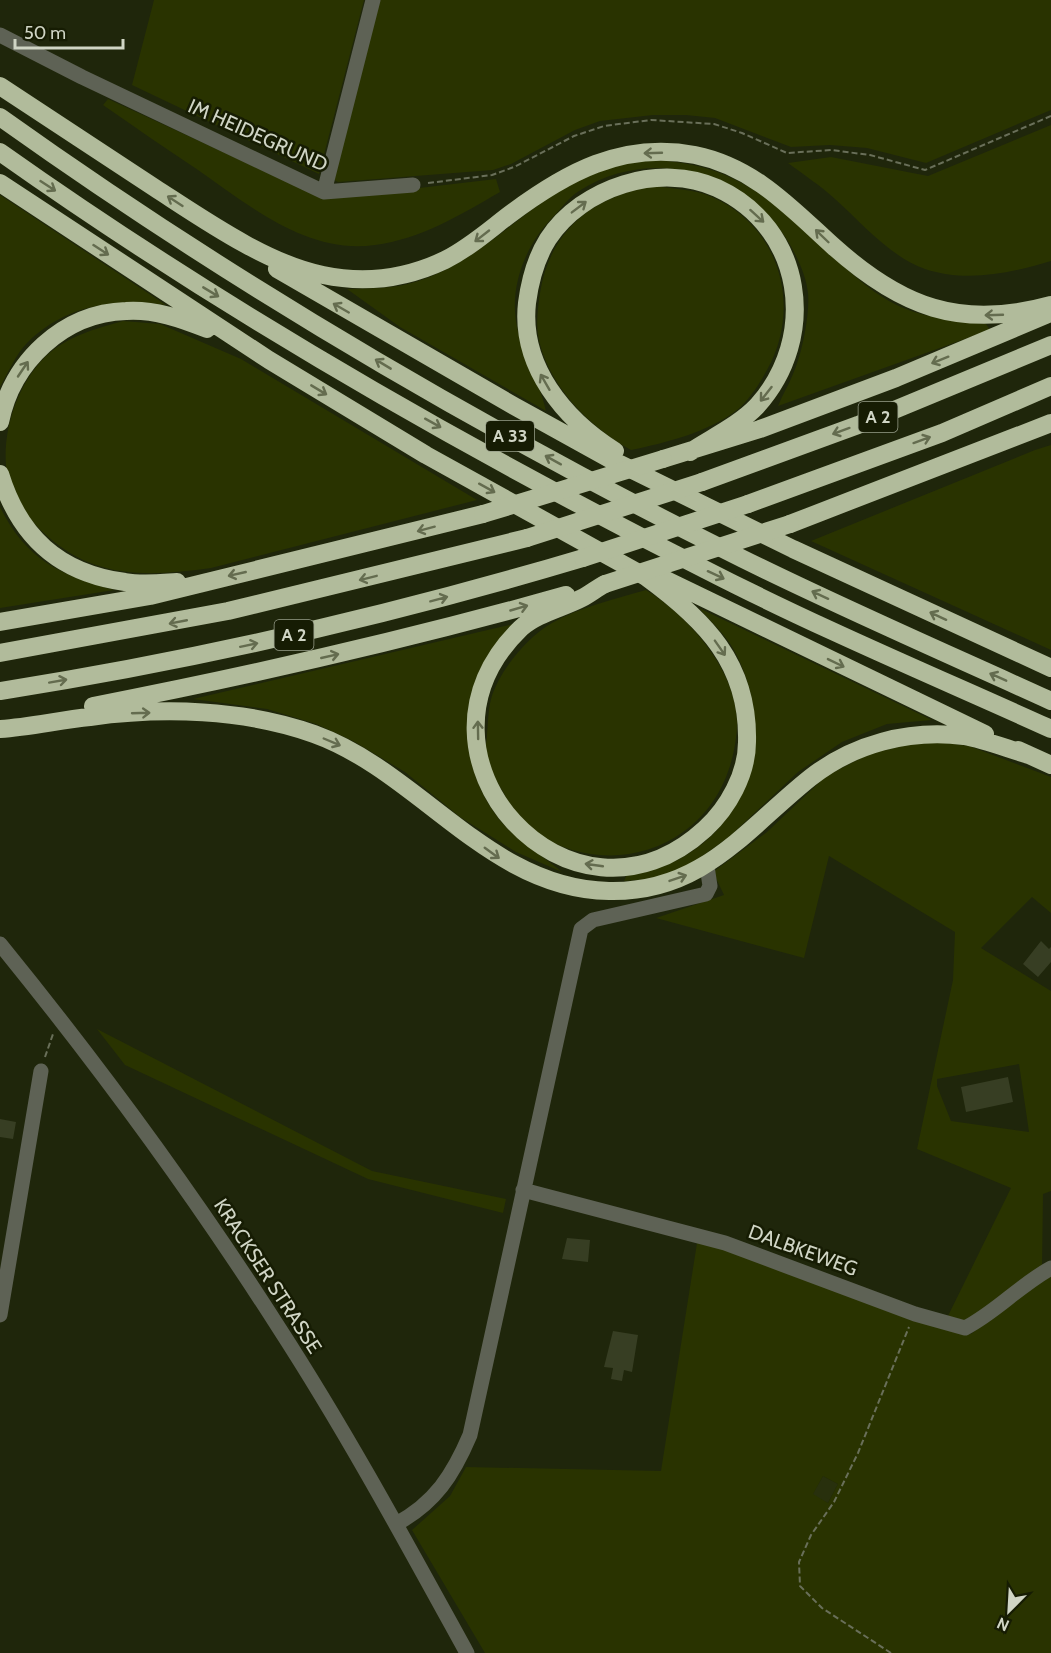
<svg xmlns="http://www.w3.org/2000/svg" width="1051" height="1653" font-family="Cabin,sans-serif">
	<rect width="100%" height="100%" fill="#1f260b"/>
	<!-- built -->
	<path fill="#28300d" d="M823,1476L838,1484L828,1503L812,1495Z"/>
	<!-- green -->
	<path fill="#293300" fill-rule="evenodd" d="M154,0H364L319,174L132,85Z
		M380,0H1051V110L926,163L867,148L830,145L791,147L715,118L686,115H653L600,121L575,130L511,164L493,170L338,182L334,180Z
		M108,99L325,199L496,179L500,192C460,215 421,239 375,245C308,255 248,205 198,170C166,149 135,127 103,105Z
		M1051,125V261C1011,273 967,283 925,269C889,256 863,224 835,199C821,186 804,175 788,163L831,157L928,176Z
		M651,160C738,163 774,203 835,258C852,274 868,289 889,301C919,318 952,320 986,324L990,330L778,406C782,395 789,385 793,374C802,354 810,314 808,293C806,272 791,243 778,227C730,167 645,149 579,191C569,197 561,209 553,217C529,241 513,277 515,311C517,349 539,377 546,411L400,327L347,289C370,288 393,289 415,282C483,262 528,200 593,173C612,165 631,163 651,160Z
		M654,186C673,189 694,189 712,197C781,227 802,308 767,370C760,383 749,400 737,410C709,432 665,443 631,450C589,427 546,383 538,335C536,322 538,307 540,293C550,230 593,196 654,186Z
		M0,195L166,305C115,298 65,305 27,343C16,354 8,373 0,387Z
		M123,321L160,324L241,359L477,500L211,568C173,573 131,578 93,564C56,551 9,508 6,466C3,428 18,384 45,357C67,336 95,329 123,321Z
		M1051,445V650L811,541L1035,450Z
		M0,507C27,561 59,574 114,590L0,608Z
		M646,590C689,616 740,674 737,728C734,770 717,808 683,832C634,868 561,862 518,817C512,810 507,798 502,790C497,781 486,768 485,758C484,751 487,742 487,735C488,724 488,711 491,699C499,671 527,637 552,623C580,607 615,599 646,590Z
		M699,608L932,720L887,724L842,742L798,772L729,837L684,869L650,879L624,881L627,874C638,872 651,871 662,867C752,832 778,731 734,650C726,635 710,621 699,608Z
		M513,624C501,639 487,655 479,672C456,722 468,786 505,826C521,843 544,857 562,872L516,852L460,817L405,772L353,741L316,724L267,709L193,699Z
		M939,742L969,746L1051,777V913L1032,897L981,948L1051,991V1191L1043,1194L1042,1269L964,1323L946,1320L1011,1188L917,1149L953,980L955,932L829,856L804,958L656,918L724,895L713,872L767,832L826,776L869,754L906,745ZM1019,1064L1029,1132L951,1121L937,1086V1079Z
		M97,1029L372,1171L506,1199L503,1213L368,1179L125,1065Z
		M697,1243L732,1251L971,1334L1030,1287L1051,1275V1653H485L412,1530L450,1496L466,1467L661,1471ZM823,1476L838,1484L828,1503L813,1494Z"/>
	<!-- building -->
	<path fill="#373e23" d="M1041,941L1049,949L1051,947V962L1038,977L1023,964Z
		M1008,1077L1013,1102L966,1112L961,1087Z
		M0,1119L16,1122L13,1139L0,1137Z
		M567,1238L590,1240L588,1262L562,1259Z
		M613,1331L638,1335L632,1372L624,1370L622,1381L611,1379L613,1368L604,1367Z"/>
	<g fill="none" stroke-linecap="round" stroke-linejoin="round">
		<!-- path -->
		<path stroke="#696f59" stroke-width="2" stroke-dasharray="6 3" stroke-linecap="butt" d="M428,183L492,175L514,167L574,136L604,126L651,120L714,124L742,133L787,153L831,150L870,155L925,170L1051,116
			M45,1057L53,1034
			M891,1653L822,1608L800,1586L799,1562L811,1535L834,1502L858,1453L909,1327"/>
		<!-- minor -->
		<path stroke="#5e6255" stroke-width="15" d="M0,35L82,77L324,192L413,185
			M324,192L373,0
			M0,944C100,1067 194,1195 279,1328C347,1433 407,1544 467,1653
			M523,1190L725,1243L915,1314L965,1328C996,1312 1020,1285 1051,1268
			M0,1315L41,1071
			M396,1524C435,1503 453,1475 470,1435L581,929L593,920L706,894L710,886L707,866"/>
		<!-- highway -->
		<path stroke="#b1bb9b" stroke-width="18" d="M0,86C52,120 103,154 155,188C203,219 267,264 323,275C365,284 407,278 445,260C469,248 488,231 509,215C565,173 622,141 695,155C754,167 791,208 833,246C901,307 960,330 1051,305
			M0,117C234,284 485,431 743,559C844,609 948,654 1051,701
			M0,152C223,310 462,447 706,570C819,628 936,677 1051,729
			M0,183L269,360L426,455L646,577C705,620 749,664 747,742C747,774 728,808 705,829C571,952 390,754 521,628C538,613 563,608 582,598C590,594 597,588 605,584
			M277,269L514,406L610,459L793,549L1051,668
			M0,422C12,362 63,313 126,311C154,309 182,319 207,329
			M615,451C564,419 520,366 527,303C530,280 536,258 548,239C582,187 660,162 717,188C804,228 819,337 757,406C739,425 711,438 690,452
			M663,459L760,429L896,378L1048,314
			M0,474C19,536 58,573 125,582C142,585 160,583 177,582
			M702,482L858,425L1051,345
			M748,504L942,433L1051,386
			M790,524L1051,423
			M656,575L985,734
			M0,622L150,596L483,514
			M0,653L228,611L527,538
			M0,691C197,660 392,615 583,558
			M93,706C252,675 410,639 566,595
			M0,729C30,727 60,720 90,717C162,707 244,709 314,734C420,772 489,889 609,891C702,893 745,830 810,778C853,744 909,729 964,736C986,740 1008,749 1029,755
			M1018,750L1051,765"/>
		<!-- highway-bridge -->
		<path stroke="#b1bb9b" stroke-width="18" d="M483,514L663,459
			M527,538L702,482
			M583,558L748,504
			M605,584L790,524"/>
	</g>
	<!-- one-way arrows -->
	<defs><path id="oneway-shaft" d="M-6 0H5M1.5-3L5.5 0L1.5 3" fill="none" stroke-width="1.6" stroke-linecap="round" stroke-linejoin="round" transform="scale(1.5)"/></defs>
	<g stroke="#646c4f">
		<use href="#oneway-shaft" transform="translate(653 153) rotate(178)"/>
		<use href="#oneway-shaft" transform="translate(48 186) rotate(33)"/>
		<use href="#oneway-shaft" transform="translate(175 201) rotate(-147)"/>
		<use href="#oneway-shaft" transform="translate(579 207) rotate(-37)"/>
		<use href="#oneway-shaft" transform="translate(757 216) rotate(42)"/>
		<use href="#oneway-shaft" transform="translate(482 236) rotate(142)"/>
		<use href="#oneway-shaft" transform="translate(822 236) rotate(-136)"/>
		<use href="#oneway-shaft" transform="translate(101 250) rotate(33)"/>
		<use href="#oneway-shaft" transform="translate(211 292) rotate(31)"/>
		<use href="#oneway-shaft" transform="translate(341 308) rotate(-150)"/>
		<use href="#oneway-shaft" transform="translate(994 315) rotate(178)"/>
		<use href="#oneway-shaft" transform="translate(940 360) rotate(158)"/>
		<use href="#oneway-shaft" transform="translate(383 364) rotate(-149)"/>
		<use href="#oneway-shaft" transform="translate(23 369) rotate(-56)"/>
		<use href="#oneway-shaft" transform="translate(545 382) rotate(-120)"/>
		<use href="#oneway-shaft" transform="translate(319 390) rotate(31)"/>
		<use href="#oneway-shaft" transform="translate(766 394) rotate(128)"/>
		<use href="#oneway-shaft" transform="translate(433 423) rotate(29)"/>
		<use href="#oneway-shaft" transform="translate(841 431) rotate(160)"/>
		<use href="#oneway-shaft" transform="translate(922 440) rotate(-20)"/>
		<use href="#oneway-shaft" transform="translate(553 460) rotate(-151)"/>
		<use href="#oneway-shaft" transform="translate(487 488) rotate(29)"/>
		<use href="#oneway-shaft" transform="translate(426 529) rotate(165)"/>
		<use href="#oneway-shaft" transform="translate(237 574) rotate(167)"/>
		<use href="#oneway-shaft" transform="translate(716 575) rotate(25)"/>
		<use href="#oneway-shaft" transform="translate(368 578) rotate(166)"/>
		<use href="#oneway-shaft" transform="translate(820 595) rotate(-155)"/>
		<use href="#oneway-shaft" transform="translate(439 599) rotate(-15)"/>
		<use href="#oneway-shaft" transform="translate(519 608) rotate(-16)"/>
		<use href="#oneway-shaft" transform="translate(938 616) rotate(-155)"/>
		<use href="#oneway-shaft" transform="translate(178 622) rotate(169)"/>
		<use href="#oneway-shaft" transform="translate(249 645) rotate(-12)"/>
		<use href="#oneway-shaft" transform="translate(720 648) rotate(55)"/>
		<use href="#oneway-shaft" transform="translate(330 656) rotate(-13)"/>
		<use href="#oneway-shaft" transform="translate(836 663) rotate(26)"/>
		<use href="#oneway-shaft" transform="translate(998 677) rotate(-156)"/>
		<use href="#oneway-shaft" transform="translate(58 681) rotate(-10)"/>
		<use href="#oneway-shaft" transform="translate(141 713) rotate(-2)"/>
		<use href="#oneway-shaft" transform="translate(478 730) rotate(-91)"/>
		<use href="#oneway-shaft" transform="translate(332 742) rotate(23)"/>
		<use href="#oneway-shaft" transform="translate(492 853) rotate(36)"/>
		<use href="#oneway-shaft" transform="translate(594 865) rotate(-172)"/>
		<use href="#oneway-shaft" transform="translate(678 878) rotate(-19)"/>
	</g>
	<g text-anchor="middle" stroke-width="5" stroke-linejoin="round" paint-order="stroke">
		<!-- shield labels -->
		<g fill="#161c03" stroke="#989e8b" stroke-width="1.5">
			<rect x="858.5" y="402" width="39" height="30" rx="4.5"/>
			<rect x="486" y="421" width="48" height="30" rx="4.5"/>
			<rect x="274.5" y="620" width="39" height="30" rx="4.5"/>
		</g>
		<g font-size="18" font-weight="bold" fill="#d0d5c5">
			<text x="878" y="423">A 2</text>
			<text x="510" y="442">A 33</text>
			<text x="294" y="641">A 2</text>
		</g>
		<!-- street labels -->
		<g font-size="20" fill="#d0d5c5" stroke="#161c03">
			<text transform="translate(258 135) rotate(24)" y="7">IM HEIDEGRUND</text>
			<text transform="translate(803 1250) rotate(20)" y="7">DALBKEWEG</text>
			<text transform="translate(268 1276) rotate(57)" y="7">KRACKSER STRASSE</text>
		</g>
	</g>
	<!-- north arrow -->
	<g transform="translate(1009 1611) rotate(204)" stroke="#161c03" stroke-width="4.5" paint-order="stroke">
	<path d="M0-4.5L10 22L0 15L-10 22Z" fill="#d0d5c5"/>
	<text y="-9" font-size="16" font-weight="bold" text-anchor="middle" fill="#d0d5c5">N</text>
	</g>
	<!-- scale -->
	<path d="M15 39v9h108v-9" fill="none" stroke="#d0d5c5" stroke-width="3"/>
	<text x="24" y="39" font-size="18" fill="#d0d5c5" stroke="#161c03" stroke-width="4.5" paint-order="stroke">50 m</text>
</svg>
